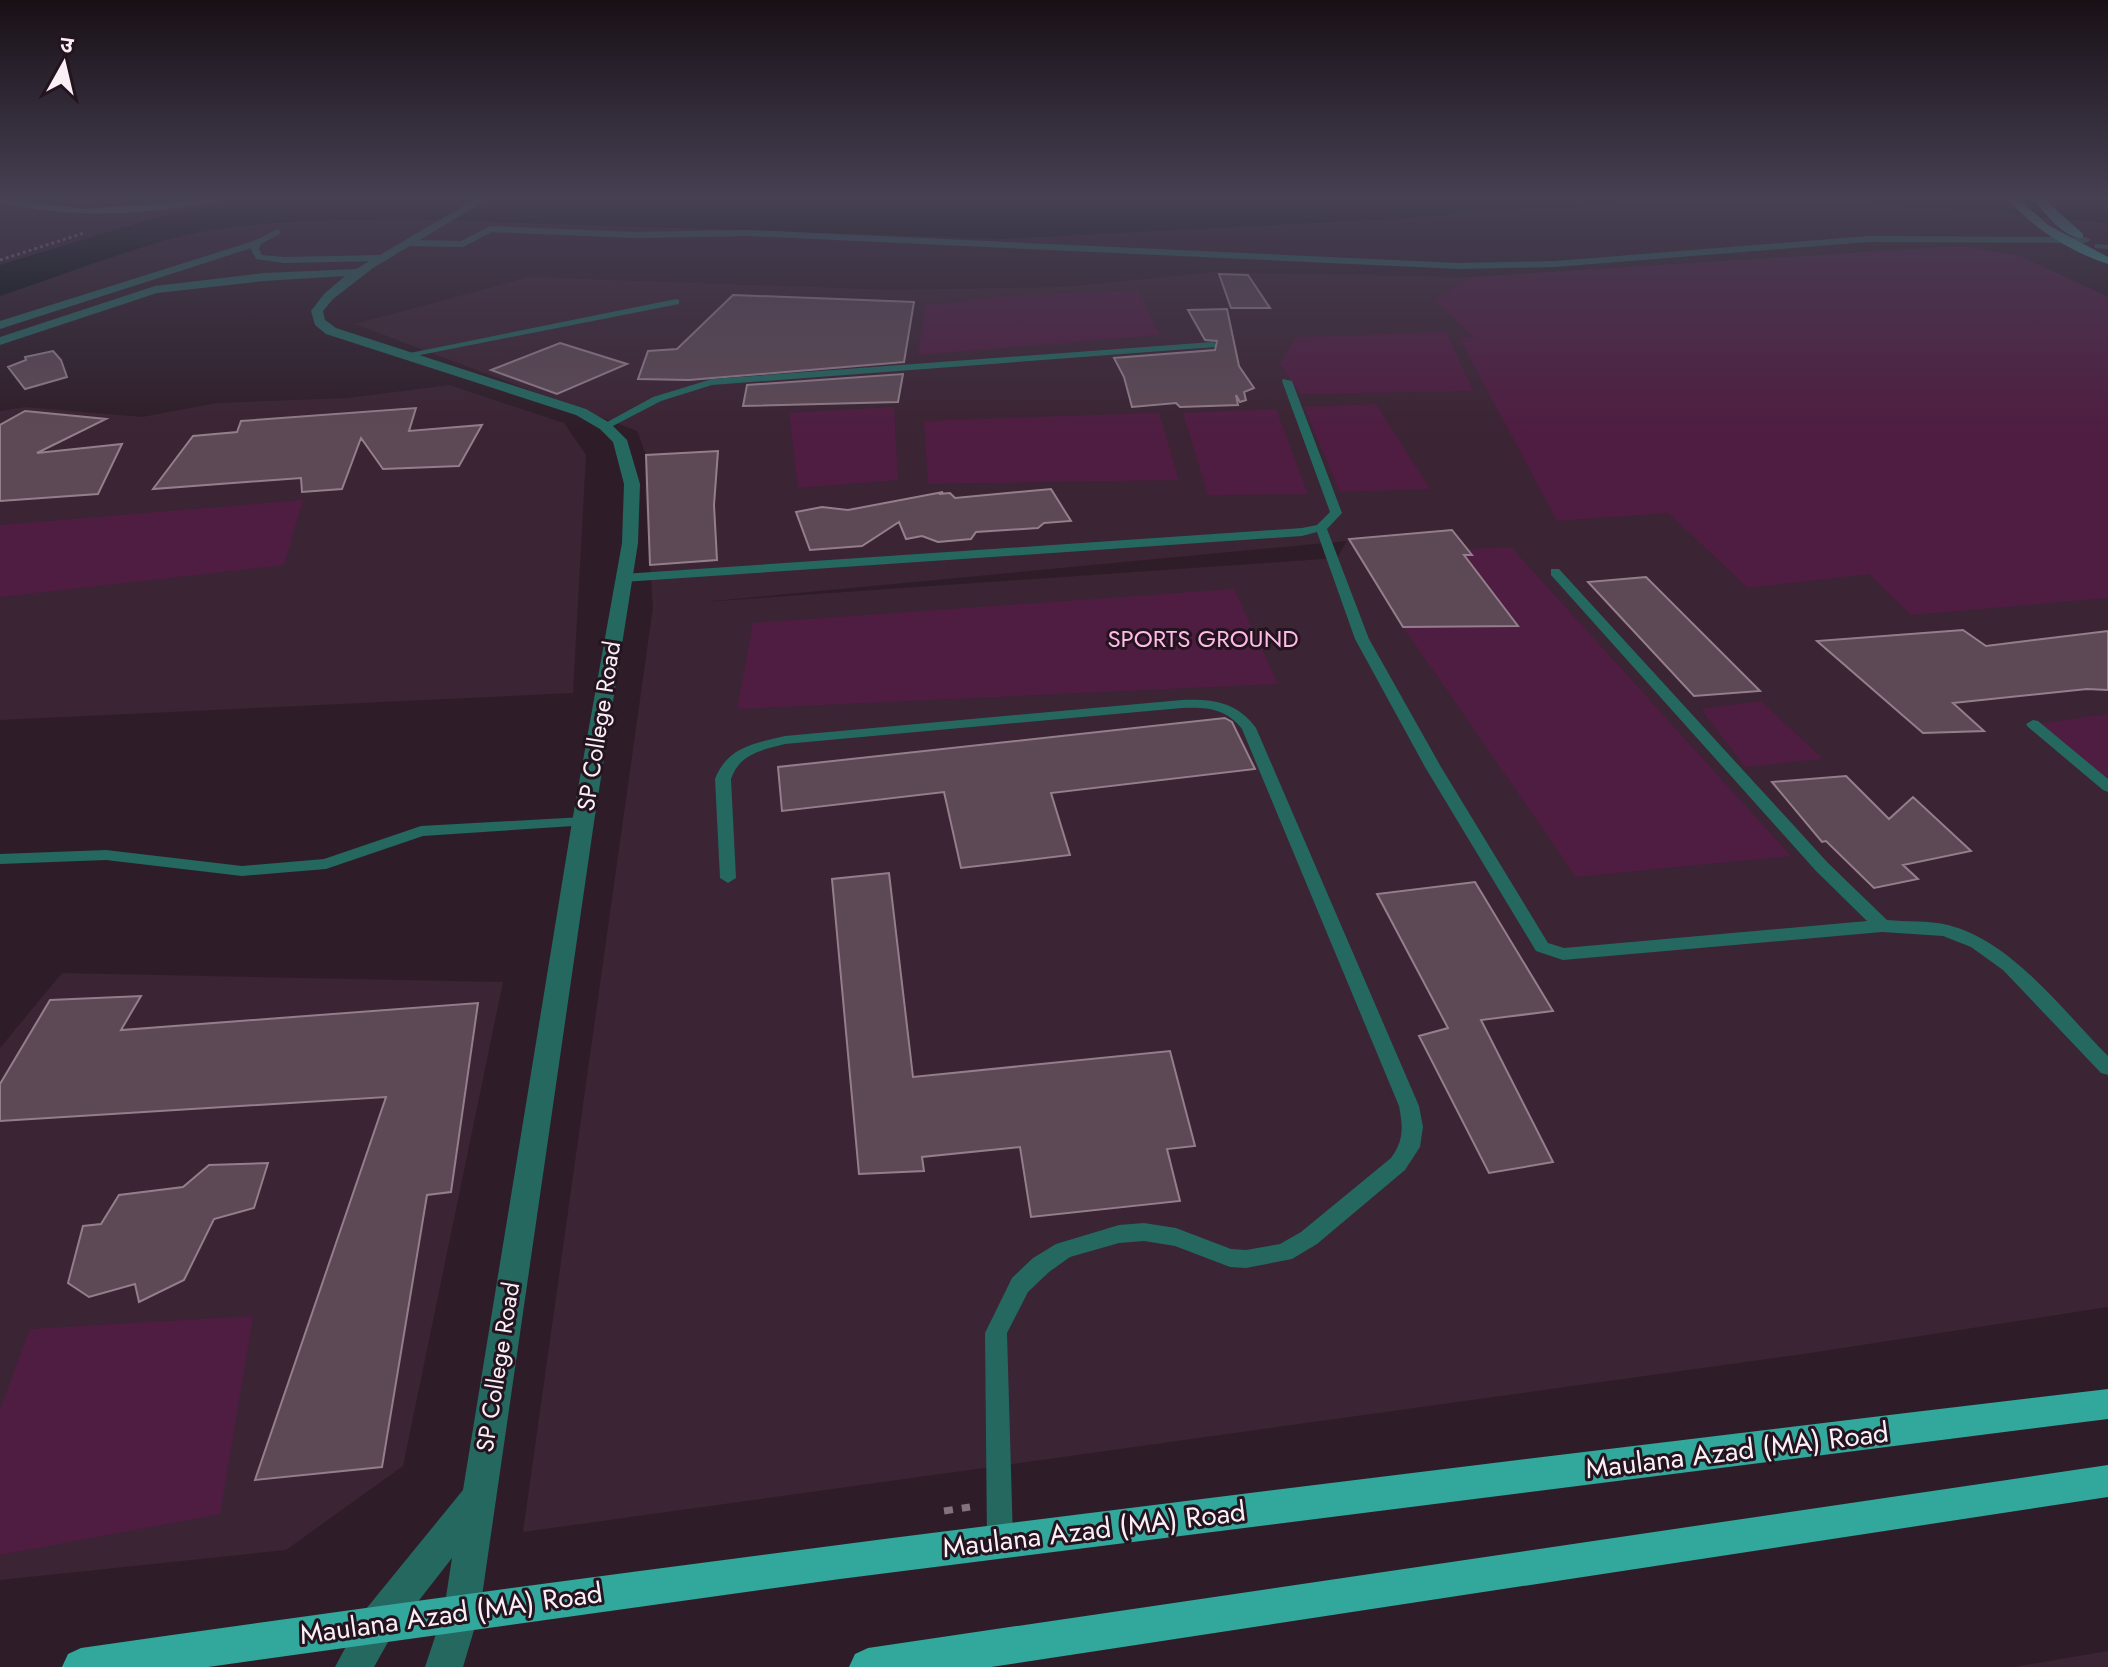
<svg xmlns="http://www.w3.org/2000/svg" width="2108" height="1667" font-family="Jost,'Noto Sans Devanagari',sans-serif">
	<rect width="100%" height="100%" fill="#2e1d28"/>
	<!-- built -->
	<path fill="#3b2433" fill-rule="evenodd" d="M1963,246L2021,256L2108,297V1307L1810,1353L523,1532L653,607L645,491L646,455L637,431L355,324L529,277L893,290L1064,287L1214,272L1470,277ZM1347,541L1337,558L702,602H703Z
		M449,385L564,423L586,455L573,693L0,720V411L25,407L142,417L217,403L348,398Z
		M62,973L503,982L403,1466L286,1550L0,1580V1048Z
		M2108,1651V1667H2014Z"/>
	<!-- green -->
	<path fill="#4f1d41" d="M1963,246L2021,256L2108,297V598L1911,615L1869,574L1748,588L1668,513L1557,521L1459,338L1473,337L1435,300L1470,277Z
		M1138,291L1160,335L918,355L926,306L1011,296Z
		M1446,332L1473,391L1300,394L1280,364L1296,337Z
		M1376,404L1430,489L1340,492L1304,407Z
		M894,407L898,480L798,488L789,413Z
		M1276,409L1308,494L1208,495L1183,413Z
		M1159,413L1179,480L928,484L924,421Z
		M303,500L284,565L0,597V525Z
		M1511,547L1791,856L1576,877L1403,627L1517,626L1413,559L1470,555L1467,549Z
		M1234,589L1278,684L737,709L753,623Z
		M1761,701L1823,759L1745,767L1701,709Z
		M2108,714V783L2038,724Z
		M253,1316L220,1514L0,1555V1409L30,1329Z"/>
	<!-- water -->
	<path fill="#030e0c" d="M293,198L656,202L1660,198L1394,219L1003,239L407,219C327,221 240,219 163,241C108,257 54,278 0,296V265L174,212Z
		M1749,198H2108V223L1844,199Z"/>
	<!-- building -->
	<path fill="#5d4955" stroke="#947e8c" stroke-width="2" d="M1219,274L1248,275L1270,308H1231Z
		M733,295L914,302L904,362L689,380L638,379L648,351L677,349Z
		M1227,309L1239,366L1254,388L1244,392L1246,400L1240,402L1236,395L1238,405L1180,407L1176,403L1132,407L1124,377L1114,358L1215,350L1217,341L1205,340L1188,310Z
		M560,343L627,364L557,394L491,370Z
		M53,351L61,360L67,377L25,389L8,367L26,360L25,357Z
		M903,374L898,402L743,406L747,385Z
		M416,408L409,431L482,425L459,466L383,469L361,438L342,489L302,492L301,478L153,489L193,436L237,432L241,421Z
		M25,411L106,419L37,453L122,444L98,494L0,501V425Z
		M718,451L714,505L717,560L650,565L646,455Z
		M1051,489L1071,521L1044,523L1038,528L976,532L971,539L938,542L922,536L906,539L899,522L862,546L810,550L796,512L822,507L848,510L943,492L939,494L950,493L955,498Z
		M1452,530L1472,555H1464L1518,626L1403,627L1349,539Z
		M1646,577L1760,691L1694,696L1588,582Z
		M1963,630L1986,646L2108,631V690L2087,689L1953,703L1984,731L1923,733L1817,641Z
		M1225,718L1232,722L1255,769L1051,793L1070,855L961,868L944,792L782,811L778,767Z
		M1846,776L1889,819L1913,797L1971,851L1903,865L1918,879L1874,888L1826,841L1822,842L1772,782Z
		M889,873L913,1077L1170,1051L1195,1146L1167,1149L1180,1201L1031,1217L1020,1147L922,1157L924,1171L859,1174L832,879Z
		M1475,882L1553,1011L1481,1020L1553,1162L1489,1173L1419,1036L1448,1028L1377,894Z
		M141,996L121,1030L478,1003L451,1192L427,1195L382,1467L255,1480L386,1097L0,1121V1084L50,1000Z
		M268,1163L254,1208L214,1219L184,1280L139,1302L135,1284L89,1297L68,1283L83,1226L101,1224L119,1195L183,1187L209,1165Z"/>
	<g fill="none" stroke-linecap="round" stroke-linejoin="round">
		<!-- path-far1 -->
		<path stroke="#82737c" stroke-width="3" stroke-dasharray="3 3" stroke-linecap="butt" d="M0,260L84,233"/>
		<!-- path -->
		<path stroke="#82737c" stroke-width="7" stroke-dasharray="9 9" stroke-linecap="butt" d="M944,1511L970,1507"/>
		<!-- service -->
		<path fill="#246860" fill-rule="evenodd" d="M278,229L281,233L261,244L259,249L262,255L284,257L380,255L384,258L380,261L284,263L256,259L251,249L254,241Z
			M2095,244L2108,245V249L2095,248Z
			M676,299L679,300V304L405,358L400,355Z
			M1212,342L1215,343V347L712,385L661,401L609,428L600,426L653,397L712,379Z
			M1283,379L1292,381L1342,513L1327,529L1369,639L1441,767L1548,943L1564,948L1867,921L1816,871L1551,575V569H1559L1828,863L1887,920C1906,922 1929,920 1948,925C2012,941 2063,1011 2108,1056V1075L2101,1073L2003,970L1971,947L1943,936L1882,932L1563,960L1536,951L1425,767L1355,639L1317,532L1302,536L623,582L617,578L623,574L1302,528L1317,525L1330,512L1282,381Z
			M1182,700C1213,699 1237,702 1256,728L1419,1106L1423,1127L1420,1147L1405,1170L1317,1244L1292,1259L1246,1268L1230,1267L1175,1246L1144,1241L1119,1243L1070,1257L1049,1272L1028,1292L1007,1333L1013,1540L1009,1549L1000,1553L991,1549L987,1540L985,1333L1012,1278L1033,1258L1056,1244L1119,1225L1144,1223L1176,1228L1231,1249L1246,1250L1280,1244L1301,1232L1391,1158C1404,1140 1403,1127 1399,1106L1242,729C1226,708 1206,707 1182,708L785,744C762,750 739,754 731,779L736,878L728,883L720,878L715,779C727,747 755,743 785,736Z
			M2033,720L2038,721L2108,779V792L2103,790L2028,727L2026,724Z
			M583,817L589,819L591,822L589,825L423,836L326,869L242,876L106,860L0,864V854L106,850L242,866L324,859L421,826Z"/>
		<!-- pedestrian -->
		<path fill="#246860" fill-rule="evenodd" d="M257,240L261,241V245L0,329V321Z"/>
		<!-- minor -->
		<path fill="#246860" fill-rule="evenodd" d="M490,226L634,232L750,230L1459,263L1555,261L1868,236L2085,237L2091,240L2085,243L1868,242L1555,267L1459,269L750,236L634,238L492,232L463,247L409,246L403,243L409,240L461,241Z"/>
		<!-- tertiary -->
		<path fill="#246860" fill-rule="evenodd" d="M477,198H490L373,268L333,299L323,311L325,320L336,328L586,409L610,423L627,440L640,484L638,543L594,822L480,1610L463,1667H425L444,1610L452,1558L392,1635L374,1667H335L366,1609L463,1490L572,822L622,543L624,484L613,442L600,429L576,415L326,334L315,325L311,311L324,294L345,276L264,281L157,293L0,345V337L155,286L264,273L356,269Z"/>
		<!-- secondary -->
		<path fill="#368a81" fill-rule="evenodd" d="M0,198L84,209L225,198C213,205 196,205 182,207C120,216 62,216 0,203Z"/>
		<!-- primary -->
		<path fill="#32a79b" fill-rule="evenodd" d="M2007,198H2018L2048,225L2108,257V264C2071,252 2032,228 2007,198Z
			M2032,198H2043L2083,234V238C2064,239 2044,212 2032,198Z
			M2108,1389V1419L840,1579L208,1667H62L68,1654L81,1648C755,1551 1432,1470 2108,1389Z
			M2108,1465V1497L991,1667H849L855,1654L868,1648Z"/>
	</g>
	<!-- sky -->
	<linearGradient id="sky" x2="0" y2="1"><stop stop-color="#191016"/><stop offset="0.46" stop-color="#464053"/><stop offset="1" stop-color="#464053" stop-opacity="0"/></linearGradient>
	<rect width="2108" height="432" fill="url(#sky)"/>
	<g text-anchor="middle" stroke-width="6" stroke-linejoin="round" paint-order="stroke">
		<!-- park labels -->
		<g font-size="24" fill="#ffbae7" stroke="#24141f">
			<text x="1203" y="647">SPORTS GROUND</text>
		</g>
		<!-- street labels -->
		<g font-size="24" fill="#fbeff6" stroke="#24141f">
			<text transform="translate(599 726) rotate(-81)" y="8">SP College Road</text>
			<text transform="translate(498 1367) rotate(-81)" y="8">SP College Road</text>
		</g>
		<!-- near-street labels -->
		<g font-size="28" fill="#fbeff6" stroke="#24141f">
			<text transform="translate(1737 1450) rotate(-7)" y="10">Maulana Azad (MA) Road</text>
			<text transform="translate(1094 1529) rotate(-7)" y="10">Maulana Azad (MA) Road</text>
			<text transform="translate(451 1613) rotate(-8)" y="10">Maulana Azad (MA) Road</text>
		</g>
	</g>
	<!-- north arrow -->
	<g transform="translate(64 64) rotate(8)" stroke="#24141f" stroke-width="6" paint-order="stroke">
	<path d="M0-6L14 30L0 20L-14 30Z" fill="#fbeff6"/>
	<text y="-12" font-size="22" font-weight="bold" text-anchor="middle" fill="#fbeff6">उ</text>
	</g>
</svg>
